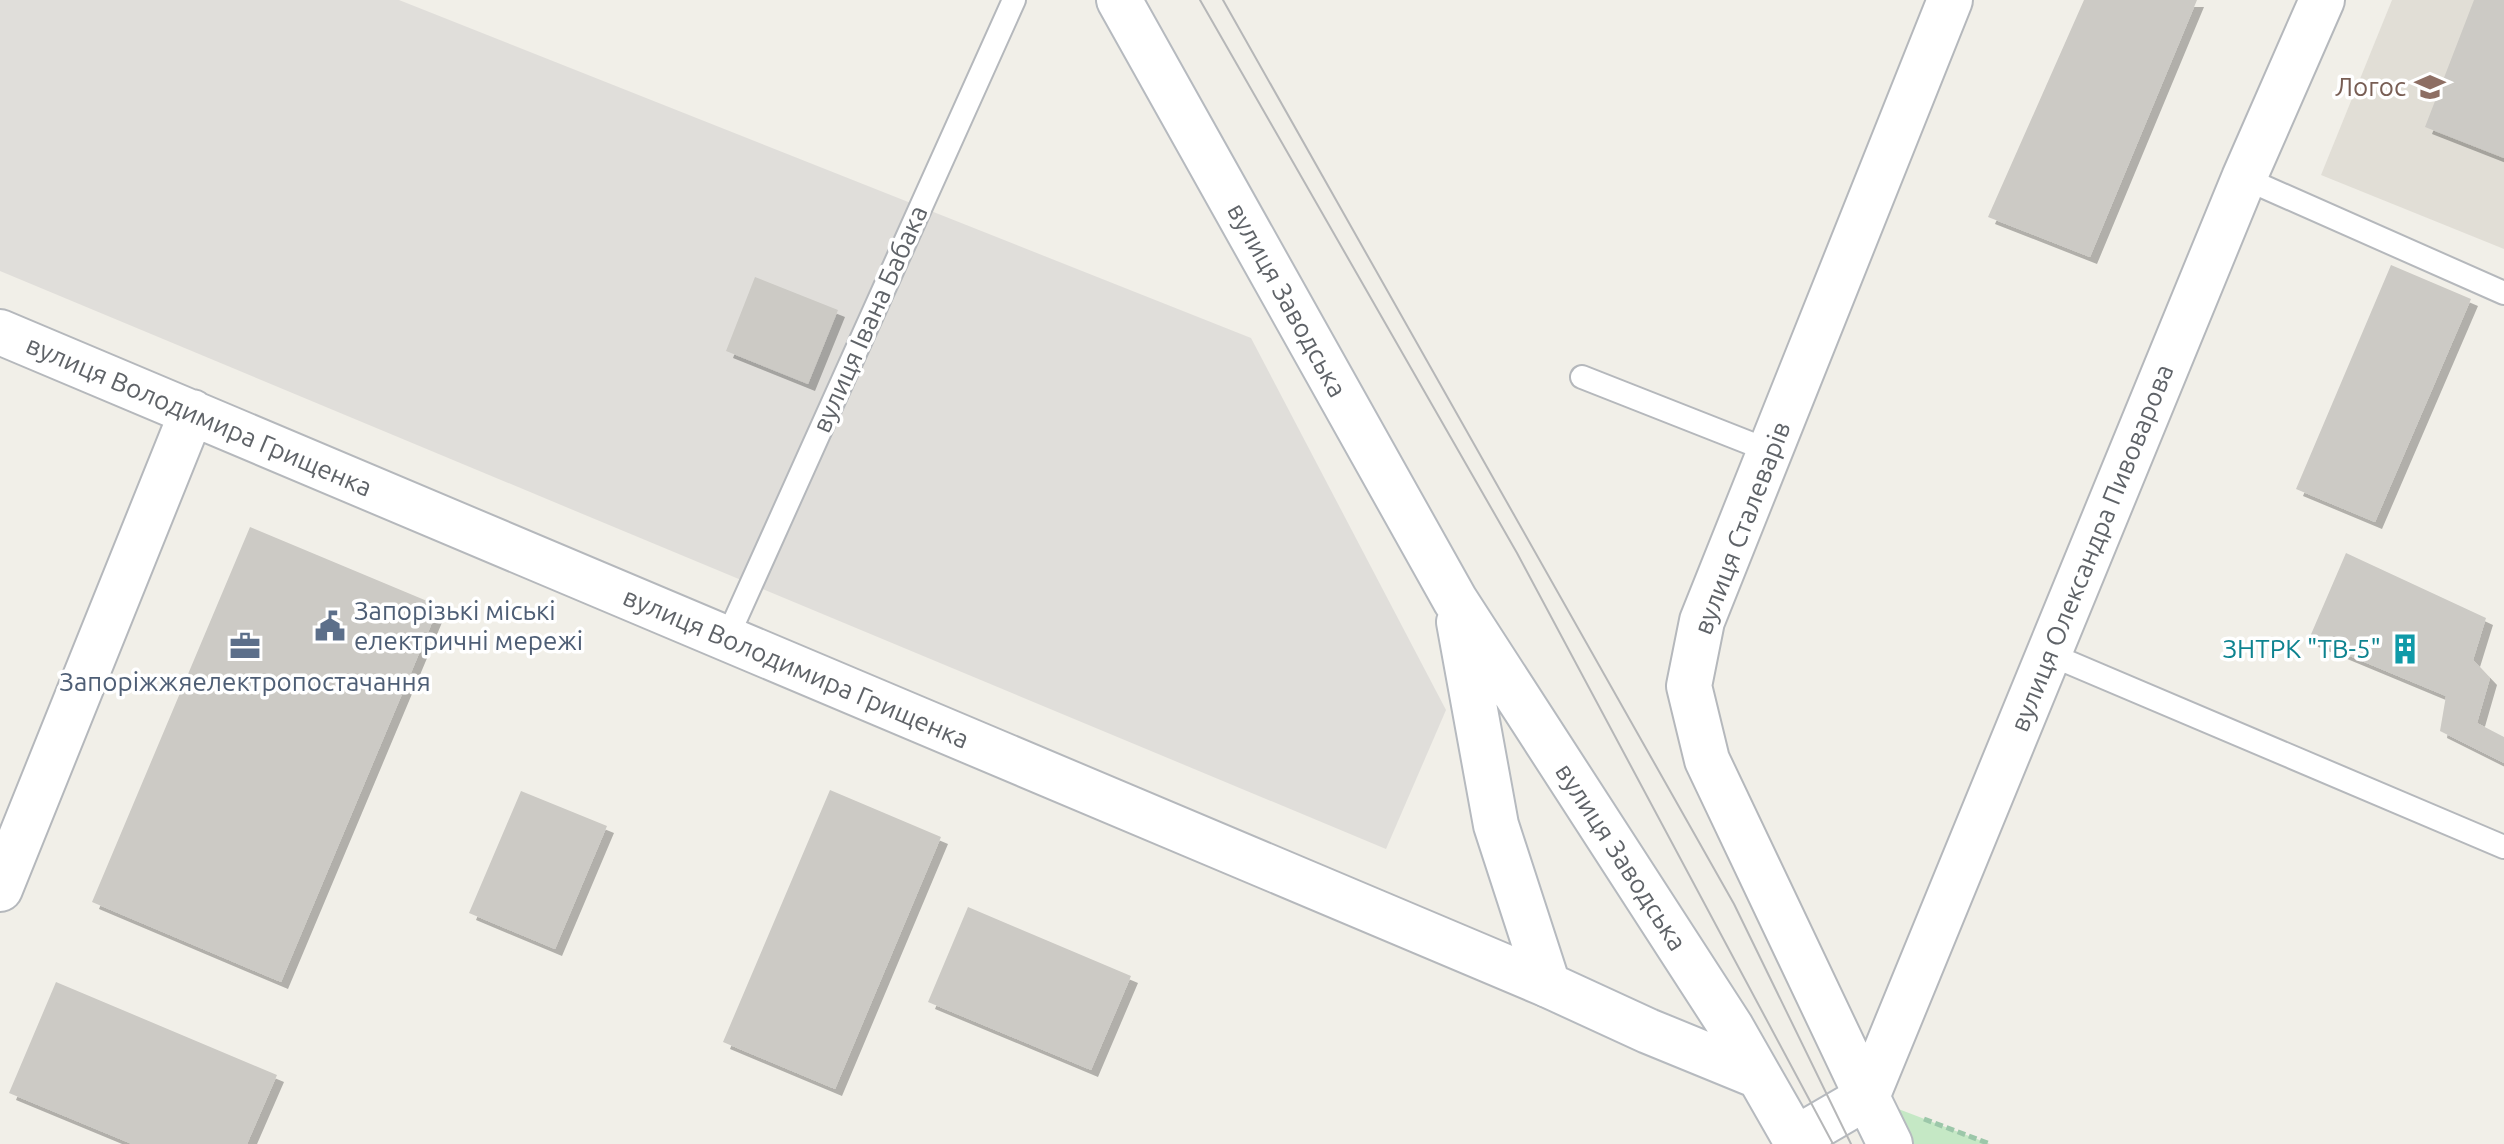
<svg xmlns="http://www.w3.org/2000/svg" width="2504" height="1144" font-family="Ubuntu,sans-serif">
	<defs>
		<filter id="shadow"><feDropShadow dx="7" dy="7" stdDeviation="0" flood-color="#0004"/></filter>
	</defs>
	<rect width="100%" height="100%" fill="#f1efe8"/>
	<!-- industrial -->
	<path fill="#e0deda" d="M0,0H399L1251,338L1446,710L1386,849L0,271Z"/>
	<!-- education -->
	<path fill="#e1ded6" d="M2392,0H2504V249L2321,175Z"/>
	<!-- green -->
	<path fill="#c5e8c5" d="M1867,1097L1990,1144H1889Z"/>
	<!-- building -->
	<path fill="#cccac5" filter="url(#shadow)" d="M2084,0H2197L2090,257L1988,217Z
		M2474,0H2504V158L2425,127Z
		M2391,265L2471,299L2375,522L2296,489Z
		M755,277L838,310L808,384L726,351Z
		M250,527L439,606L281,982L92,902Z
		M2346,553L2486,618L2473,660L2490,678L2477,723L2504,737V763L2440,731L2446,696L2309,639Z
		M830,790L941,837L835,1089L723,1042Z
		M521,791L607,826L555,949L469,913Z
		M968,907L1131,976L1091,1070L928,1002Z
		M56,982L277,1075L247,1144H132L9,1093Z"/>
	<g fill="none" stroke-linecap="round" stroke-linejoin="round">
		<!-- service casing -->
		<g stroke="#b5b8bc" stroke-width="26">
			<path id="service" d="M2244,178L2504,293
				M1582,377L1770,451
				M727,638L1014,0
				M2049,654L2504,847"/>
		</g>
		<!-- minor casing -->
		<g stroke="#b5b8bc" stroke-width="48">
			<path id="minor" d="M0,332L1548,985
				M0,889L192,412"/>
		</g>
		<!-- tertiary casing -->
		<g stroke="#b5b8bc" stroke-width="48">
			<path id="tertiary" d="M1867,1097L2244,178L2322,0
				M1867,1097L1707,760L1689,686L1702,621L1950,0"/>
		</g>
		<!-- secondary casing -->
		<g stroke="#b6babf" stroke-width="48">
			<path id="secondary" d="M1119,0L1455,600L1731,1027L1795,1139L1867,1097L1890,1144
				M1459,622L1496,825L1548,985L1648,1031L1758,1076"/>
		</g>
		<!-- path -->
		<path stroke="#9cc7a9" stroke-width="5" stroke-dasharray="8 4" stroke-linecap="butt" d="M1924,1119L1990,1144"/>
		<!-- service -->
		<use href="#service" stroke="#fff" stroke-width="22"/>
		<!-- minor -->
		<use href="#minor" stroke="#fff" stroke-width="44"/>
		<!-- tertiary -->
		<use href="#tertiary" stroke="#fff" stroke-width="44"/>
		<!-- secondary -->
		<use href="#secondary" stroke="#fff" stroke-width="44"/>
		<!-- tram -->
		<path stroke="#b6b7b8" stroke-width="2" d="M1200,0L1517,553L1833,1144
			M1223,0L1734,904L1851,1144"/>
	</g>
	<!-- icons -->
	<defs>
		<g id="school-bare" transform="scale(2.4)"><path d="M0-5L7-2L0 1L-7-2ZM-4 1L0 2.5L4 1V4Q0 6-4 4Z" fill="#8d6e63" stroke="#fff" stroke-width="2.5" paint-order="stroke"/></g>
		<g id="civic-bare" transform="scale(2.4)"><path d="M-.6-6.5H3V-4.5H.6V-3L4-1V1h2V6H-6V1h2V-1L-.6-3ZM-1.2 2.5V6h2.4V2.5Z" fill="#5c6f8a" stroke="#fff" stroke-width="2.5" paint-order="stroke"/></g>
		<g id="office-bare" transform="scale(2.4)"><path d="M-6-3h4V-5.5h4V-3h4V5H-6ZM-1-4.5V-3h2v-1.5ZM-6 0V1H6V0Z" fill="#5c6f8a" stroke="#fff" stroke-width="2.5" paint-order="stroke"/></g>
		<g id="building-bare" transform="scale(2.4)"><path d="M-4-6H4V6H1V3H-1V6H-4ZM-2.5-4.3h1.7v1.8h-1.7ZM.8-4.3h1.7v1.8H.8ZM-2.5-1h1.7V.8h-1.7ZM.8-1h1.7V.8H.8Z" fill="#0f9aa8" stroke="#fff" stroke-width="2.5" paint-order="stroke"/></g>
	</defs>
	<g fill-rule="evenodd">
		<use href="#school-bare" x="2430" y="87"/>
		<use href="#civic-bare" x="330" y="626"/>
		<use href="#office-bare" x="245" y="646"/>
		<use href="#building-bare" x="2405" y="649"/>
	</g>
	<g text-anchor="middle" stroke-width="7" stroke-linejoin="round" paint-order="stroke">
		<!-- education labels -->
		<g font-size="26" fill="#785e54" stroke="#fff" text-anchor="end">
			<text x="2406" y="96">Логос</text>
		</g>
		<!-- street labels -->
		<g font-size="26" fill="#5f6368" stroke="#fff">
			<text transform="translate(1287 300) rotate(61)" y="9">вулиця Заводська</text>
			<text transform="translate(870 319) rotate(-66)" y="9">вулиця Івана Бабака</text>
			<text transform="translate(199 416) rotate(23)" y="9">вулиця Володимира Грищенка</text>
			<text transform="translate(1742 528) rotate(-69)" y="9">вулиця Сталеварів</text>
			<text transform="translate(2092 548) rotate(-68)" y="9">вулиця Олександра Пивоварова</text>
			<text transform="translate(796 668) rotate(23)" y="9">вулиця Володимира Грищенка</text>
			<text transform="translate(1621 857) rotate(57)" y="9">вулиця Заводська</text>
		</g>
		<!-- service labels -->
		<g font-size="26" fill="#4e5e75" stroke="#fff" text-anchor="start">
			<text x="354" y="620">Запорізькі міські<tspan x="354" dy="30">електричні мережі</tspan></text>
			<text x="245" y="691" text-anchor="middle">Запоріжжяелектропостачання</text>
		</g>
		<!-- culture labels -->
		<g font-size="26" fill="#0d838f" stroke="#fff" text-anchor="end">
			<text x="2381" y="658">ЗНТРК "ТВ-5"</text>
		</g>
	</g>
</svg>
